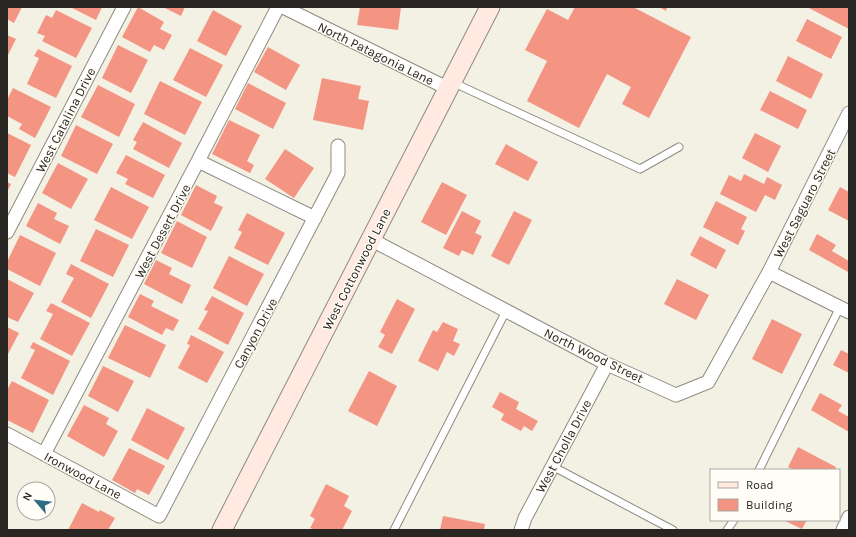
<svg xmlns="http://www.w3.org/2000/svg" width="856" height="537" font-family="Karla,sans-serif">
	<rect width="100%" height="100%" fill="#f3f0e4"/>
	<!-- building -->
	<path fill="#f49583" d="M7,7H22L14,23L7,19Z
		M70,7H102L96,20Z
		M138,7L164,22L160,29L172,35L164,50L154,45L150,52L122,37Z
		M163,7H185L181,16Z
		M360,7H401L398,30L357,25Z
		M575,7H633L691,37L649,118L622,104L631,87L607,74L579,128L527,101L547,61L525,50L547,9L568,20Z
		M659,7H667L666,11Z
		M807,7H849V29Z
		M56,10L92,28L76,58L42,41L45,36L37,33L46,15L52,18Z
		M213,10L242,26L226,56L197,41Z
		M807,19L842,37L831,59L796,41Z
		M7,35L16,39L7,57Z
		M118,45L148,60L131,93L102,78Z
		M268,47L300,65L286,90L254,72Z
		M190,48L223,65L206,97L173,80Z
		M38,49L72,66L56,98L27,84L39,58L34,56Z
		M788,56L823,74L811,99L776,81Z
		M322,78L361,86L358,99L369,101L363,130L313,120Z
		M160,81L202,102L185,135L144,114Z
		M248,83L286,103L273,129L235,109Z
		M98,85L135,104L119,137L81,117Z
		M13,88L51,107L35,138L19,129L22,124L7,116V100Z
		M770,91L807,110L798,129L760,110Z
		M229,120L260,135L247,161L254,165L250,173L212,154Z
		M143,122L182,143L169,168L133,149L137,142L133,140Z
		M76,125L113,144L97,174L61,156Z
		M7,133L31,145L15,177L7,173Z
		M755,133L781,146L768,172L742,158Z
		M506,144L538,162L528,181L495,164Z
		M285,149L314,168L294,198L265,179Z
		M126,155L165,175L153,198L125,184L128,179L116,173Z
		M58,163L88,179L71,209L42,193Z
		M744,174L764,184L767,177L782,185L775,200L765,195L756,212L720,194L729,175L741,181Z
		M7,182L11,184L7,192Z
		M442,182L467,195L446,235L421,222Z
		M196,185L217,196L214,203L223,207L211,231L181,215Z
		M111,187L149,207L132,239L94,220Z
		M840,187L849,192V221L828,210Z
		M716,201L747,217L741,229L745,231L738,245L703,227Z
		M38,203L57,213L54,219L69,226L60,244L26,226Z
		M462,211L481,221L475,233L482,236L473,255L462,250L459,256L443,248Z
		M514,211L532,220L509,265L491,256Z
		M247,213L285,233L268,265L234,248L242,232L238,230Z
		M177,221L207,237L192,268L161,253Z
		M96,229L129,245L113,277L80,261Z
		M817,234L836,245L832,251L849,261V269L848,272L809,250Z
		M20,235L56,253L40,286L7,269V262Z
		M700,236L726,250L716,269L690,255Z
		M229,256L264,274L247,306L213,288Z
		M156,260L172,268L169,274L191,285L182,304L144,284Z
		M71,264L109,284L91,318L61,302L74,278L66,274Z
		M7,279L34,293L18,322L7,317Z
		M677,279L709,295L696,320L664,304Z
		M140,294L154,301L151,306L179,320L173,331L166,328L162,335L128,317Z
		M212,296L244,313L228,345L198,329L208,311L204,310Z
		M397,299L415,309L392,354L378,347L385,335L380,332Z
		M51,303L90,323L72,356L40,339L53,314L46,311Z
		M772,319L802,334L782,374L752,359Z
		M443,322L458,329L453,341L460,344L454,356L447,352L438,371L418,361L433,330L437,332Z
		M125,325L166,345L150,378L108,358Z
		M7,327L19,333L7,356Z
		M191,335L224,352L207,383L178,368L190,345L187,344Z
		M33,342L70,361L53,395L21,378L35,350L30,348Z
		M841,350L849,354V373L833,365Z
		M103,366L134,381L118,412L88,396Z
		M369,371L397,386L377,426L348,411Z
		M12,381L49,400L33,433L7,420V390Z
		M500,392L519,402L516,409L538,421L532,431L524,426L521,431L501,420L504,414L492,407Z
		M820,393L842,405L838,411L849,417V432L811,410Z
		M84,405L109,418L106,424L118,431L104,457L67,436Z
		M147,408L185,428L168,460L131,440Z
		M798,447L836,467L835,470H794L788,467Z
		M129,448L165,466L149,495L137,489L135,493L112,480Z
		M326,484L349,496L344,506L352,511L342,530H315L310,528L315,519L310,516Z
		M82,503L99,512L100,510L115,518L108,530H68Z
		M443,516L485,524L484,530H440Z
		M783,520H807L802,529Z"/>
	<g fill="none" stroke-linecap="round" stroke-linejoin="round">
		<!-- service casing -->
		<g stroke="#8e8b80" stroke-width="9">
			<path id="service" d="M452,82L640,169L679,147
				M552,466L673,530
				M759,470L840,307
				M394,530L506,311
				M727,530L734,520"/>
		</g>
		<!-- minor casing -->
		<g stroke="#8e8b80" stroke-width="15">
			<path id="minor" d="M283,7L449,89
				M198,161L315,218
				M7,232L124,7
				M372,240L607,364L676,395L708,382L769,272L849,113
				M769,272L849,312
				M7,434L159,516L338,173V146
				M44,454L198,161L278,7
				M521,530L525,518L607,364
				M843,530L849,517"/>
		</g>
		<!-- secondary casing -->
		<g stroke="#8e8b80" stroke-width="21">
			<path id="secondary" d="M222,530L490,7"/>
		</g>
		<!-- service -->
		<use href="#service" stroke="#fff" stroke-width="7"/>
		<!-- minor -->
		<use href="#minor" stroke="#fff" stroke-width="13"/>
		<!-- secondary -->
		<use href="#secondary" stroke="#ffe9e0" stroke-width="19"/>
	</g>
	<g text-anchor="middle" stroke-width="3" stroke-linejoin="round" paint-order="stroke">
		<!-- street labels -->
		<g font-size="13" fill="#272622" stroke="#fffdf6">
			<text transform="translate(376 53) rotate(26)" y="5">North Patagonia Lane</text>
			<text transform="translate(65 120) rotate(-63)" y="5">West Catalina Drive</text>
			<text transform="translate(804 203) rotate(-63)" y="5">West Saguaro Street</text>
			<text transform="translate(162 231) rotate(-62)" y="5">West Desert Drive</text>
			<text transform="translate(356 269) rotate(-63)" y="5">West Cottonwood Lane</text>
			<text transform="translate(255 333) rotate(-62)" y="5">Canyon Drive</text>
			<text transform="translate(594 355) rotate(26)" y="5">North Wood Street</text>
			<text transform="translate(563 446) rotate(-62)" y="5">West Cholla Drive</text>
			<text transform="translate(83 475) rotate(28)" y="5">Ironwood Lane</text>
		</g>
	</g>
	<!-- border -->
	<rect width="856" height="537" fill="none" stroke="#272622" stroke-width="16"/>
	<!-- legend -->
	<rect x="710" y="469" width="130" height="52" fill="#fffdf6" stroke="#a9a7a1"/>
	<rect x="718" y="482" width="20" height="6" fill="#ffe9e0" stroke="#a9a7a1"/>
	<text x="746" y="489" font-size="12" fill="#272622">Road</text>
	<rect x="718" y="499" width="20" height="12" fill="#f49583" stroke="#a9a7a1"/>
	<text x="746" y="509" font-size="12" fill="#272622">Building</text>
	<!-- north arrow -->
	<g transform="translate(36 501) rotate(298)"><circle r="19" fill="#fffdf6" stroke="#a9a7a1"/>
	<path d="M0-3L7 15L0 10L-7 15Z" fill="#2f6c83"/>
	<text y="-6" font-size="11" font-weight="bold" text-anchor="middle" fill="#272622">N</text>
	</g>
</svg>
